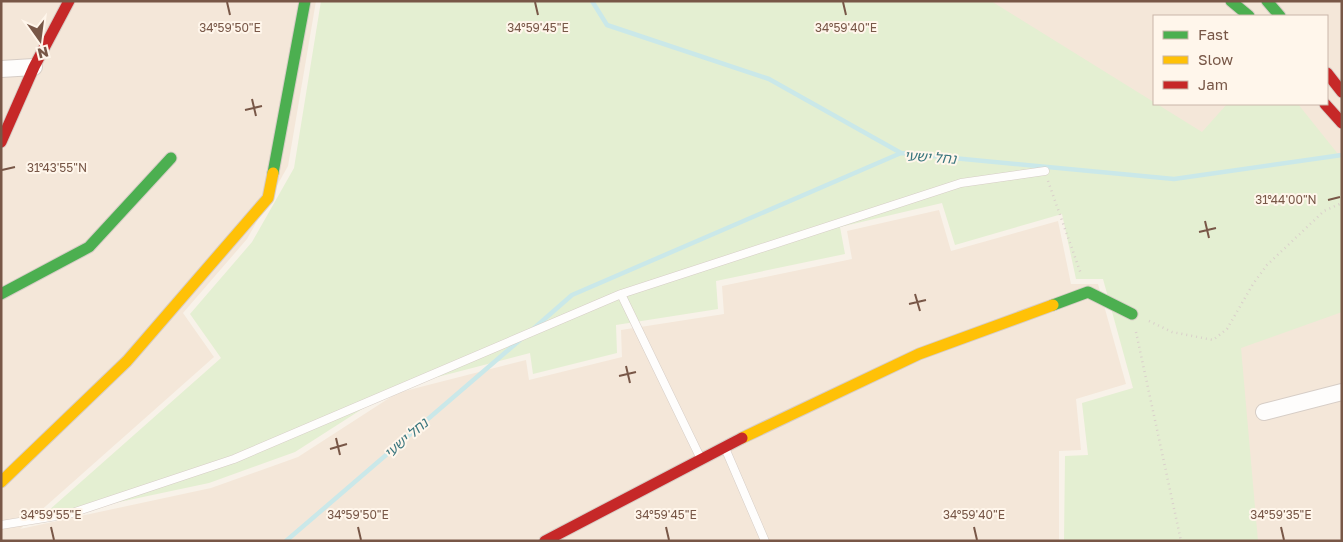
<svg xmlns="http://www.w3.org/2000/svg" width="1343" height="542" font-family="'Golos Text','Noto Sans Hebrew',sans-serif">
	<rect width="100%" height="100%" fill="#f8f2e9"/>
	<!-- residential -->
	<path fill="#f4e7d9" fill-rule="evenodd" d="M1,1H316L288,166L247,239L183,313L214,357L20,529L211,488L298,457L397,393L526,360L529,380L622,357L621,330L724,314L722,286L852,259L847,231L939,210L951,251L1058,221L1071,284H1098L1126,384L1076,399L1081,450L1059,451V541H1Z
		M793,1H1342V541H1205L1171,239ZM1154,16H1327V104H1154Z"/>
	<!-- green -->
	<path fill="#e4efd2" d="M321,1H991L1202,132L1227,104H1298L1342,159V312L1241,348L1258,541H1064L1065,456L1088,455L1082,403L1133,388L1103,279H1076L1062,214L955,245L942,203L840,227L845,254L716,281L718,309L616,325L617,353L533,374L530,353L395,388L295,452L209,483L39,519L221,358L190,314L252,242L294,168Z"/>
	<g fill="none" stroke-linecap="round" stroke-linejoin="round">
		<!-- stream -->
		<path stroke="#cae8e9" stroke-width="4.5" d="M592,1L607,25L769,79L901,153
			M532,330L572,295L901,153L1174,179L1342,155
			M286,541L520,340"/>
		<!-- lane casing -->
		<g stroke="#d6cdc6" stroke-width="9">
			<path id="lane" d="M621,294L700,457
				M725,448L765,541
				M1,525L69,514L234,459L621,294L961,183L1045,171"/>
		</g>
		<!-- street casing -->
		<g stroke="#d6cdc6" stroke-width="18">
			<path id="street" d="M1,69L34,67
				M1264,412L1342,392"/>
		</g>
		<!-- fast casing -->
		<g stroke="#d7cdc6" stroke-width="13">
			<path id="fast" d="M1231,1L1249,16
				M1267,1L1280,16
				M273,173L305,1
				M1,294L89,247L171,158
				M1053,305L1088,292L1132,314"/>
		</g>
		<!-- slow casing -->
		<g stroke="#d7cdc6" stroke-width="13">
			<path id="slow" d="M742,438L919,354L1053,305
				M1,482L127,361L268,198L273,173"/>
		</g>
		<!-- jam casing -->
		<g stroke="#d7cdc6" stroke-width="13">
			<path id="jam" d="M1327,73L1342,92
				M1325,104L1342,123
				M1,142L34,67L69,1
				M545,541L742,438"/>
		</g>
		<!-- path -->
		<path stroke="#dad0cb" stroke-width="2.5" stroke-dasharray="1 4" stroke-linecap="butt" d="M1048,181L1081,274
			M1149,321L1172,332L1213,340L1227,329L1253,284L1267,265L1324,211L1342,203
			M1136,332L1181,541"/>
		<!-- lane -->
		<use href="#lane" stroke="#fefdfc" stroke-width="8"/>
		<!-- street -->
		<use href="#street" stroke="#fefdfc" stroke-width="16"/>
		<!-- fast -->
		<use href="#fast" stroke="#4caf50" stroke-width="11"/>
		<!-- slow -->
		<use href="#slow" stroke="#ffc107" stroke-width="11"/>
		<!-- jam -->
		<use href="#jam" stroke="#c62828" stroke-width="11"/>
	</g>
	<!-- ticks -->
	<path fill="none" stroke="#785747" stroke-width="2" d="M227,2L230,15M535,2L538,15M843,2L846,15M252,99L256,116M245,110L262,106M2,170L15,167M1328,200L1340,197M1205,221L1209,238M1199,232L1216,228M915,294L920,311M909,304L926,300M626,366L630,383M619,376L636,372M336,438L340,455M330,449L347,444M51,527L54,540M358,527L361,540M666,527L669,540M974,527L977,540M1281,527L1284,540"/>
	<g text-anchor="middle" stroke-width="4" stroke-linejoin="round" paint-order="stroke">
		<!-- water labels -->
		<g font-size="14" font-style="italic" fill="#3a767e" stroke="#fff6eb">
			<text transform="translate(930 157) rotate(4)" y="5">נחל ישעי</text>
			<text transform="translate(406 438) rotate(-41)" y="5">נחל ישעי</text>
		</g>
	</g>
	<g font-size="12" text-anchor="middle" fill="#785747" stroke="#fff6eb" stroke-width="4" stroke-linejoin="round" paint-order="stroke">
		<text x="230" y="32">34°59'50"E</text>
		<text x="538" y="32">34°59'45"E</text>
		<text x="846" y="32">34°59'40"E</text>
		<text x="57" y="172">31°43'55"N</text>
		<text x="1286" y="204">31°44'00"N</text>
		<text x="51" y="519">34°59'55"E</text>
		<text x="358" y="519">34°59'50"E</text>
		<text x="666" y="519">34°59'45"E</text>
		<text x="974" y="519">34°59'40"E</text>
		<text x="1281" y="519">34°59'35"E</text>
	</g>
	<!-- border -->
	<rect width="1343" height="542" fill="none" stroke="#785747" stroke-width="5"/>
	<!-- legend -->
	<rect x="1153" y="15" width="175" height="90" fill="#fff6eb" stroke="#c9b6a9"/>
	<rect x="1163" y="31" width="25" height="8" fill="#4caf50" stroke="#c9b6a9"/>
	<text x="1198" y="40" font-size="15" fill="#785747">Fast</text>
	<rect x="1163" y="56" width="25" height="8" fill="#ffc107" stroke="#c9b6a9"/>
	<text x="1198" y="65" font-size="15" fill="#785747">Slow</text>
	<rect x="1163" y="81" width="25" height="8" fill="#c62828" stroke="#c9b6a9"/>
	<text x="1198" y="90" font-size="15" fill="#785747">Jam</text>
	<!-- north arrow -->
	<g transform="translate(40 40) rotate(166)" stroke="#fff6eb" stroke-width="4" paint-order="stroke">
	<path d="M0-4L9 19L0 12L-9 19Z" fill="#785747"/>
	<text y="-8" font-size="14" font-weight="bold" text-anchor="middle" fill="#785747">N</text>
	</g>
</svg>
